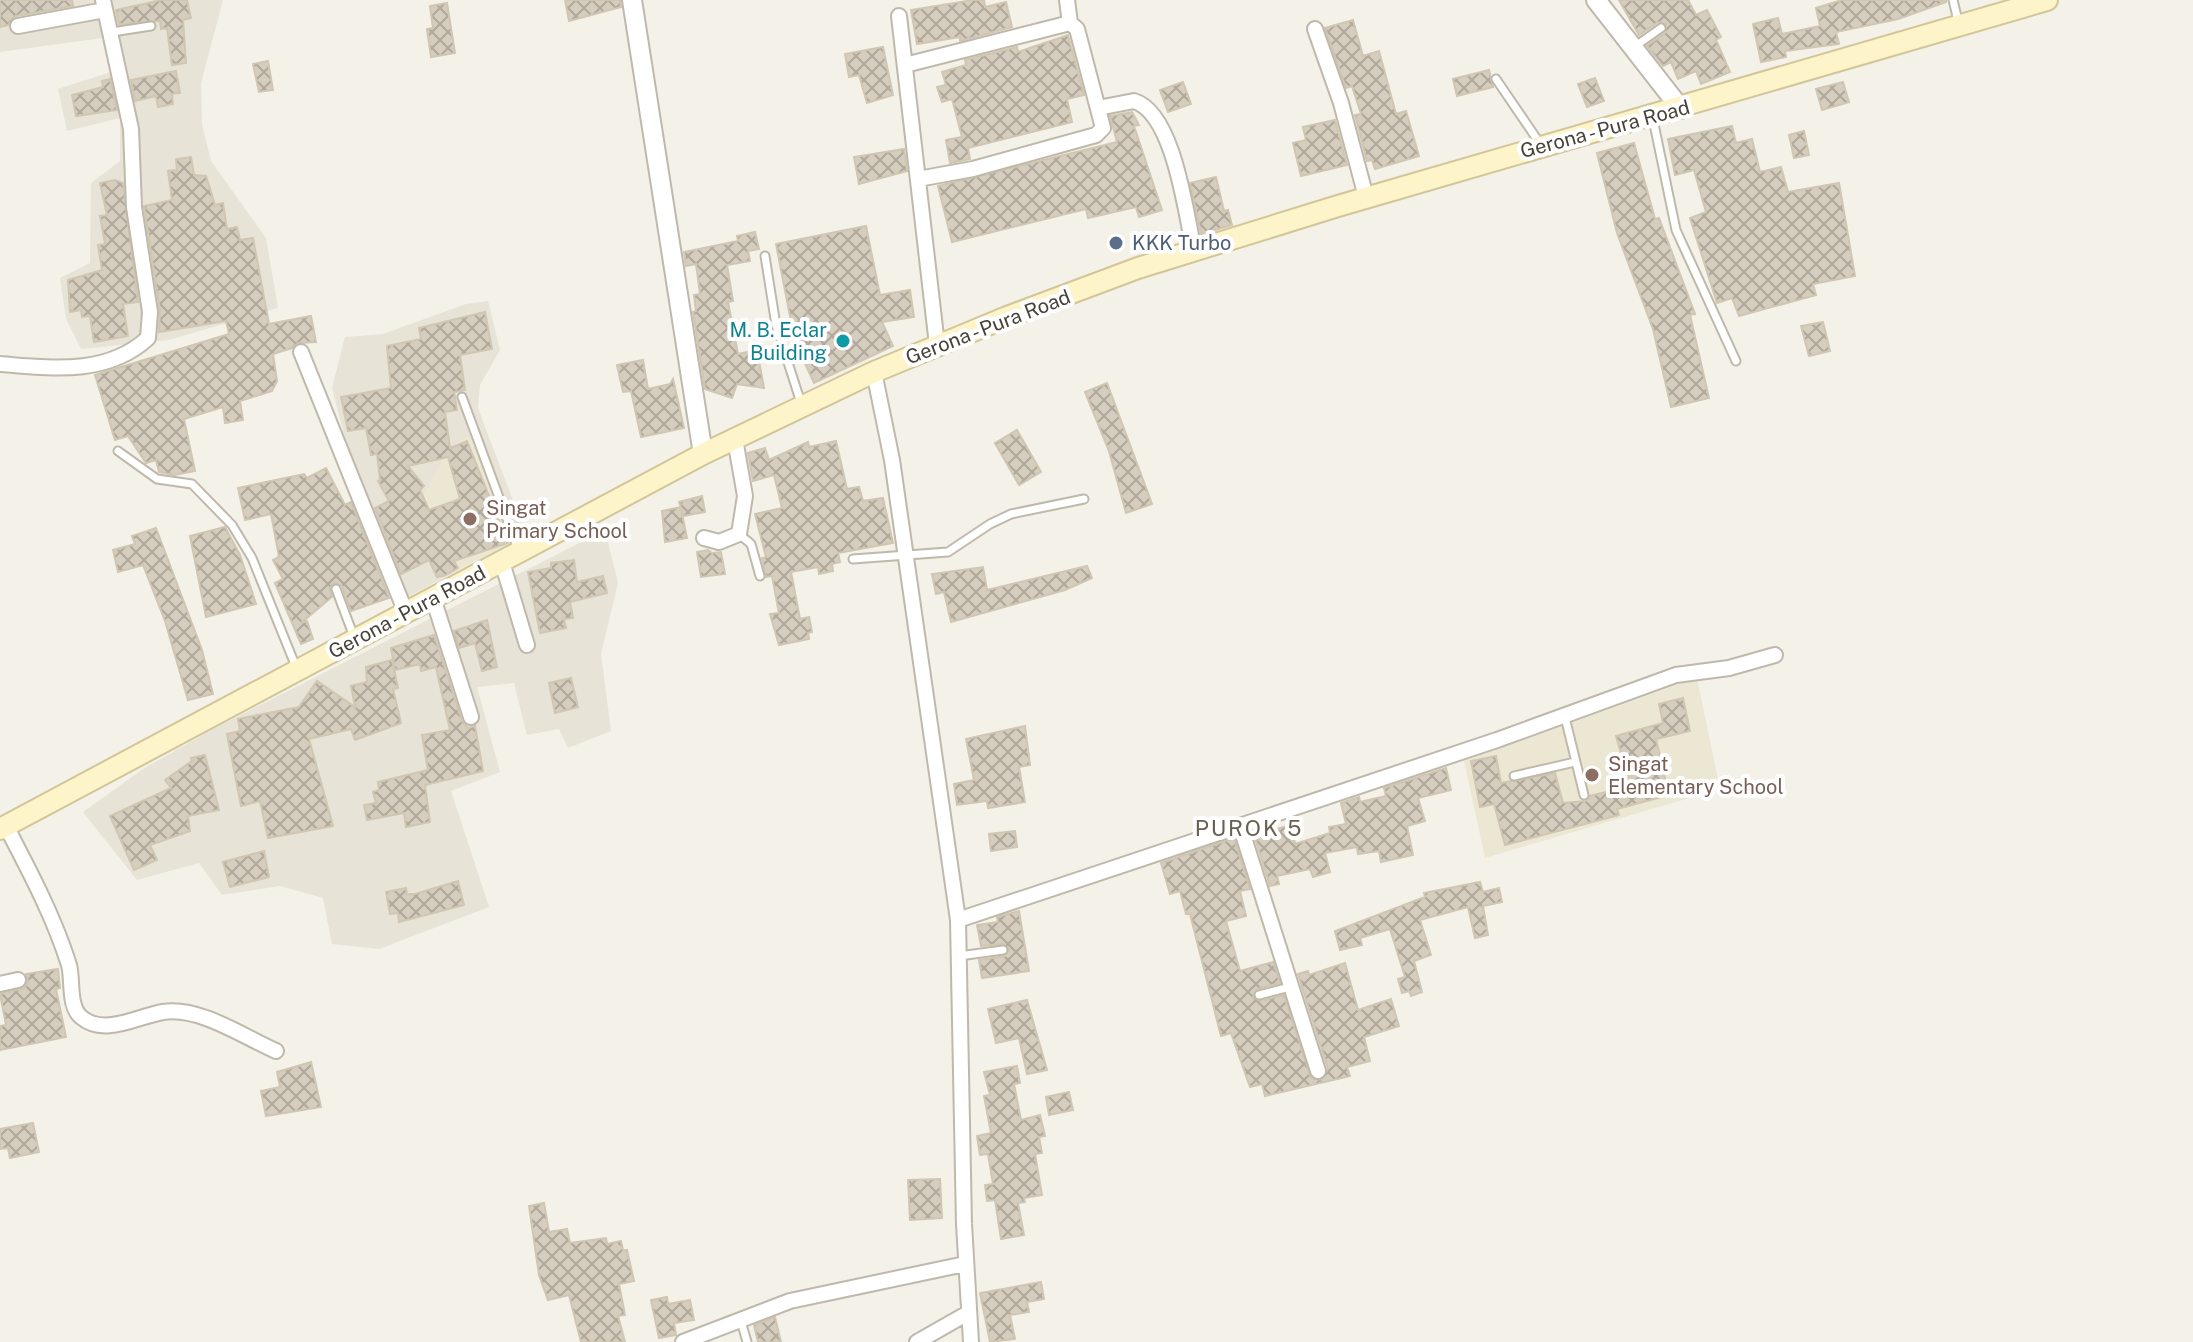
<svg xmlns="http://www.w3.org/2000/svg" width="2193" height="1342" font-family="'Public Sans',sans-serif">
	<defs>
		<pattern id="building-cross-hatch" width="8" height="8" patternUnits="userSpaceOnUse" patternTransform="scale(2)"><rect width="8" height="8" fill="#d5cdbe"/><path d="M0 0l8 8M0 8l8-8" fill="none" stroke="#afa89b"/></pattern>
	</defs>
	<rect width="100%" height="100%" fill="#f4f1e8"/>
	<!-- residential -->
	<path fill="#e7e3d7" d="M0,0H223L201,83L202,125L211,161L266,238L278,308L169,340L81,349L66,319L60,278L90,263L91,183L120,161V118L67,131L58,89L114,71L103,38L0,52Z
		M488,301L500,350L480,385L478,408L526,535L513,542L471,436L442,451L441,464L424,495L460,569L408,597L348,450L332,388L345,337L383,334L466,304Z
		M605,530L618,583L601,654L611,731L568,748L559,729L527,735L514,683L477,687L500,772L451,791L489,907L379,949L332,944L323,898L280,886L222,895L199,863L137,880L83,812L143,769L213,729Z"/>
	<!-- education -->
	<path fill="#ece7d3" d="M471,436L513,542L460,569L424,494L441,464L442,451Z
		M1697,678L1720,789L1485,858L1464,761Z"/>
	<!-- building -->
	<path fill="url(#building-cross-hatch)" stroke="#d0c6b1" stroke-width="2" fill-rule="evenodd" d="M0,0H72L73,6L16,16L8,25L0,27Z
		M162,0H187L191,18L183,20L186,63L172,65L167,28L161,29L160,21L119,24L116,10Z
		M565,0H620L621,7L569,21Z
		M973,0H984L985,7L1006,2L1012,27L960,41V37L917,44L911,10Z
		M1619,0H1688L1696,15L1707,10L1721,37L1716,40L1730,72L1701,84L1696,71L1678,79L1671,62L1663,66L1647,46L1665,33L1666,24L1658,22L1639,35Z
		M1842,0H1946V2L1898,19L1836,32L1839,44L1785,51L1786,57L1761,62L1753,24L1778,18L1782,34L1820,26L1816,8Z
		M447,3L455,53L431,57L427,29L433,28L430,6Z
		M1353,20L1363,56L1379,51L1396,114L1406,111L1419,156L1375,169L1372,160L1367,161L1355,115L1361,114L1352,86L1346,88L1325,28Z
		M1068,35L1084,95L1067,99L1072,122L968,148L970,159L950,163L946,140L962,137L952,99L942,102L937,87L946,85L942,72L966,65L965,60L1017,47L1018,52Z
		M883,47L893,95L867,103L859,75L849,77L845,54Z
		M268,61L273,90L259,92L253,64Z
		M1489,70L1493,87L1457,96L1453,79Z
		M176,71L180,93L172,94L173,104L158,107L156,96L135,101L131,80Z
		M1595,78L1604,101L1587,107L1578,84Z
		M110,79L117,110L76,116L72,95L103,87L102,81Z
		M1183,82L1191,104L1168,112L1160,90Z
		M1843,82L1849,102L1822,110L1816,89Z
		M1132,112L1139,125L1134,126L1162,210L1139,217L1136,207L1088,218L1086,209L952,242L938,186L1117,142L1110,116Z
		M1335,120L1347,165L1301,176L1293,143L1306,140L1303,127Z
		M1732,126L1736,143L1752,139L1760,172L1781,167L1788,192L1839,183L1855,276L1813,284L1816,295L1739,316L1732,298L1717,303L1690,218L1706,212L1694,170L1675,175L1668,139Z
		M1804,131L1809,155L1794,158L1789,135Z
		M1634,143L1655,219L1659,218L1695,314L1690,315L1709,398L1671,407L1653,329L1617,233L1597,153Z
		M904,149L907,171L859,184L854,157Z
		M191,157L194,175L206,176L215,205L223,203L227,229L237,227L240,240L253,238L269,324L311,316L316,342L298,343L292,348L273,354L277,381L272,391L240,401L243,420L225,423L223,407L184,419L195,471L174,475L159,472L156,460L146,463L128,436L115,440L95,375L229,334L226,321L159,332L160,311L144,206L172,200L168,171L177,170L176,159Z
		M1216,177L1224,211L1228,210L1232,225L1201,234L1190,183Z
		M115,180L123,183L138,302L123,304L128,336L94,342L90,316L82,317L81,310L70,312L68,280L102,270L98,245L105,244L100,216L107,215L100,183Z
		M866,226L880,295L910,290L914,317L882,322L893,346L814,383L795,342L776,244Z
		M755,232L759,249L748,251L750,261L727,265L733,301L728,302L738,354L757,350L764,388L737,384L732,398L705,389L693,312L696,311L694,295L700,294L696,264L686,266L684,252L738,241L737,236Z
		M485,312L492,349L460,355L465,390L454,392L457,410L445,412L450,448L467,441L508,543L454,561L458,568L446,575L437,577L429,560L401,574L375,508L389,501L378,481L380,480L377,454L371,455L366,428L348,431L341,397L391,388L387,346L421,339L419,328ZM448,457L460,499L429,510L420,490L424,486L408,466Z
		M1823,322L1830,351L1809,356L1801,326Z
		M643,360L648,389L670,384L673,379L684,428L641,437L631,391L623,392L617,365Z
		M1107,383L1152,504L1126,513L1109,451L1085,392Z
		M1017,430L1041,472L1019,485L995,443Z
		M836,441L847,489L859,487L863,501L883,498L893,543L838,553L840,562L832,564L833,571L819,574L818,567L791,572L800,619L809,617L812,632L808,633L809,639L779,645L770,614L779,613L772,576L766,577L762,558L766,557L755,514L782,508L774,475L753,481L748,453L765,448L769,460L808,442L809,447Z
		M326,468L345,505L351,502L389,598L351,611L342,586L333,583L330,589L332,597L301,623L307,621L313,639L301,644L275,583L283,579L273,560L279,557L271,514L245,520L238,488L304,474L307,478Z
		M702,496L705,512L683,516L681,509L687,538L665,542L662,511L681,507L679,502Z
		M225,527L240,555L256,604L206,617L190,536Z
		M156,528L202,650L213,694L188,700L165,621L143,565L118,572L113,550L135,544L132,536Z
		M708,550L712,553L721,552L725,574L701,577L697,552Z
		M574,560L577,582L603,576L607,593L570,602L573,618L564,619L566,628L540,633L528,572L551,568V563Z
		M1087,566L1092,578L1065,590L951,622L944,592L936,594L932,574L983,567L987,590Z
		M487,620L497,667L482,671L475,643L459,648L454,631Z
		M434,635L462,721L468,728L475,726L483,771L425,785L430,822L406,827L404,813L367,820L364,805L376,803L373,792L379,790L378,782L428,770L422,735L450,730L436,667L421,671L420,664L395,670L391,648Z
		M392,660L398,688L393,689L401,723L355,740L351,729L309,739L333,826L268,838L260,801L241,806L227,734L240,731L238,719L299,707L317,681L355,707L351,686L367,682L366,667Z
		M571,678L578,707L555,713L549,683Z
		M1683,698L1690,731L1656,739L1669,795L1617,809L1619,815L1505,845L1494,804L1480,807L1471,761L1496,756L1501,783L1555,773L1563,803L1586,801L1590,796L1614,790L1612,783L1628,778L1616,736L1663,723L1659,704Z
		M1025,726L1030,765L1019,767L1025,802L988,808L987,801L957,805L954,784L974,780L966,739Z
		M205,755L219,810L188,816L190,831L150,845L157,860L134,870L110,816L171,788L165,780L192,761L191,758Z
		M1446,768L1451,790L1418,798L1425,821L1407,826L1413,855L1381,862L1379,851L1358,854L1357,847L1325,853L1330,872L1313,877L1310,869L1277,876L1279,884L1270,886L1254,835L1291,825L1295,844L1330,833L1329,827L1346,824L1341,803L1359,797L1360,802L1386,796L1384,788Z
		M1015,831L1017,847L991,851L989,834Z
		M1234,838L1250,889L1240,891L1246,916L1226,921L1240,971L1273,962L1280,983L1257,989L1253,997L1260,1001L1284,995L1311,1078L1322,1080L1328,1069L1298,974L1308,971L1309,975L1345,963L1358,1010L1391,999L1399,1026L1364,1037L1370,1061L1347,1067L1350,1076L1265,1096L1262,1084L1250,1087L1231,1033L1221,1036L1190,914H1186L1180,891L1170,894L1161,863Z
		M264,851L269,877L230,887L223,862Z
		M458,881L464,905L399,922L398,913L390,914L386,892L406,888L407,894H415Z
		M1480,882L1483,892L1499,888L1502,902L1483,906L1488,935L1475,938L1468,907L1420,920L1431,955L1414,961L1422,992L1411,996L1409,991L1402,993L1398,979L1405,977L1390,929L1360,938L1362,945L1340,950L1335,931L1425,897L1424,893Z
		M1019,911L1029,971L982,978L979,960L1005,956L1009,950L1003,944L981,946L977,925L998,922L997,917Z
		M58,969L60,988L56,989L66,1037L0,1050V1026L6,1025L0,994L24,988L28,982L26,974Z
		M1027,1000L1047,1070L1027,1074L1019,1038L996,1043L988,1009Z
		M311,1062L321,1107L266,1116L261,1091L280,1087L277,1072Z
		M1017,1066L1020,1083L1014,1084L1021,1120L1040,1115L1045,1136L1039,1137L1042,1153L1035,1154L1042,1195L1024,1198L1025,1202L1018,1203L1024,1235L1001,1239L995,1200L987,1201L985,1185L993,1184L988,1154L980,1155L977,1136L991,1133L984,1096L990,1095L984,1072Z
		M1069,1092L1073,1110L1049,1115L1046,1097Z
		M33,1123L39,1152L10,1158L8,1148L0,1149V1129Z
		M940,1179L942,1218L910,1220L908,1180Z
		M544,1203L549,1232L567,1229L570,1243L606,1238L607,1244L621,1241L623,1250H627L634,1281L619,1284L625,1315L618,1316L625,1342H581L569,1295L548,1300L539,1275L529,1206Z
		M1041,1282L1044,1299L1027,1302L1029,1312L1010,1315L1015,1339L990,1342L980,1293Z
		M667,1297L668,1304L690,1300L694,1320L674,1323L676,1335L659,1338L651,1300Z
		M775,1317L781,1342H758L754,1325Z"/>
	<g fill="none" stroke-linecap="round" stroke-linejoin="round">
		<!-- service casing -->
		<g stroke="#bfb9ab" stroke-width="11">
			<path id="service" d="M1953,0L1959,25
				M112,32L151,26
				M1634,47L1661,28
				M1496,79L1541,145
				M1653,119L1676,230L1736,361
				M765,256L776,325L801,403
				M462,397L518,549
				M118,451L157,479L192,484L232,525L252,558L296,667
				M739,534L751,544L760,576
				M853,559L948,552L990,524L1011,514L1084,499
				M336,589L354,637
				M1565,717L1584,795
				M1514,776L1575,762
				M959,956L1003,950
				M1259,995L1290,987
				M741,1321L747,1342"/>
		</g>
		<!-- minor casing -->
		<g stroke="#bfb9ab" stroke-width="18">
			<path id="minor" d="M1067,0L1070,23
				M899,16L937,345
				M18,26L105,10
				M1315,29L1341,103L1366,197
				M905,65L1070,23L1077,29L1103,128L1096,135L973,169L918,179
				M1098,108L1134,101C1174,113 1186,214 1194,251
				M301,352L406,613
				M0,364C50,368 107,376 148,338L150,312L134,207L131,129L103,0
				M874,372L892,460L958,920L964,1224L971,1342
				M704,538L719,542L739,534L745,496L735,439
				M502,562L527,645
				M433,598L471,717
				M1240,825L1318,1071
				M6,826C29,870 54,917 69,965C73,979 68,1006 81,1017C104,1037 138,1016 163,1012C199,1006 244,1037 276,1051
				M958,920L1497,740L1676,675L1729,668L1775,655
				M0,984L18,980
				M683,1342L790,1301L965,1264
				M917,1342L968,1313"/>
		</g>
		<!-- tertiary casing -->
		<g stroke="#bfb9ab" stroke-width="22">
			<path id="tertiary" d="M632,0L703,454
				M1596,0L1681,109"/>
		</g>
		<!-- secondary casing -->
		<g stroke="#d2c699" stroke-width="24">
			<path id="secondary" d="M0,829L703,454L874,372L1007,317L1138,268L1338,206L2047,0"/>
		</g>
		<!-- service -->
		<use href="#service" stroke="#fff" stroke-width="7"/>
		<!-- minor -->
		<use href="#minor" stroke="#fff" stroke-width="14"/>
		<!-- tertiary -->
		<use href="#tertiary" stroke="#fff" stroke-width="18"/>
		<!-- secondary -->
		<use href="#secondary" stroke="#fdf4c9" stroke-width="20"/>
	</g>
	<!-- markers -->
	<circle fill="#5c6f8a" stroke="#fff" stroke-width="3" cx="1116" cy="243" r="8"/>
	<circle fill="#0f9aa8" stroke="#fff" stroke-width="3" cx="843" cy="341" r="8"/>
	<g fill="#8d6e63" stroke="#fff" stroke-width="3">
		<circle cx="470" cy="519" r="8"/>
		<circle cx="1592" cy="775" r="8"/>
	</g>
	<g text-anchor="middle" stroke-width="8" stroke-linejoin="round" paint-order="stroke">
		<!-- street labels -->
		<g font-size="20" fill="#474237" stroke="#fff">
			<text transform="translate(1605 129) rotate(-15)" y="7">Gerona - Pura Road</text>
			<text transform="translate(988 327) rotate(-21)" y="7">Gerona - Pura Road</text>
			<text transform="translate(407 612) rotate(-28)" y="7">Gerona - Pura Road</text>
		</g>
		<!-- service labels -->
		<g font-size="20" fill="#4e5e75" stroke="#fff" text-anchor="start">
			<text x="1132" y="250">KKK Turbo</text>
		</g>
		<!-- culture labels -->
		<g font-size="20" fill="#0d838f" stroke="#fff" text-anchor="end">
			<text x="827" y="337">M. B. Eclar<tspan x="827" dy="23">Building</tspan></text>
		</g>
		<!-- education labels -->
		<g font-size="20" fill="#785e54" stroke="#fff" text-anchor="start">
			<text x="486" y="515">Singat<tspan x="486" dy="23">Primary School</tspan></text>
			<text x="1608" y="771">Singat<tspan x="1608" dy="23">Elementary School</tspan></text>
		</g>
		<!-- neighbourhood labels -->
		<g font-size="22" letter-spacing="2" fill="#69604f" stroke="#fff">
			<text x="1249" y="836">PUROK 5</text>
		</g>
	</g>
</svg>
